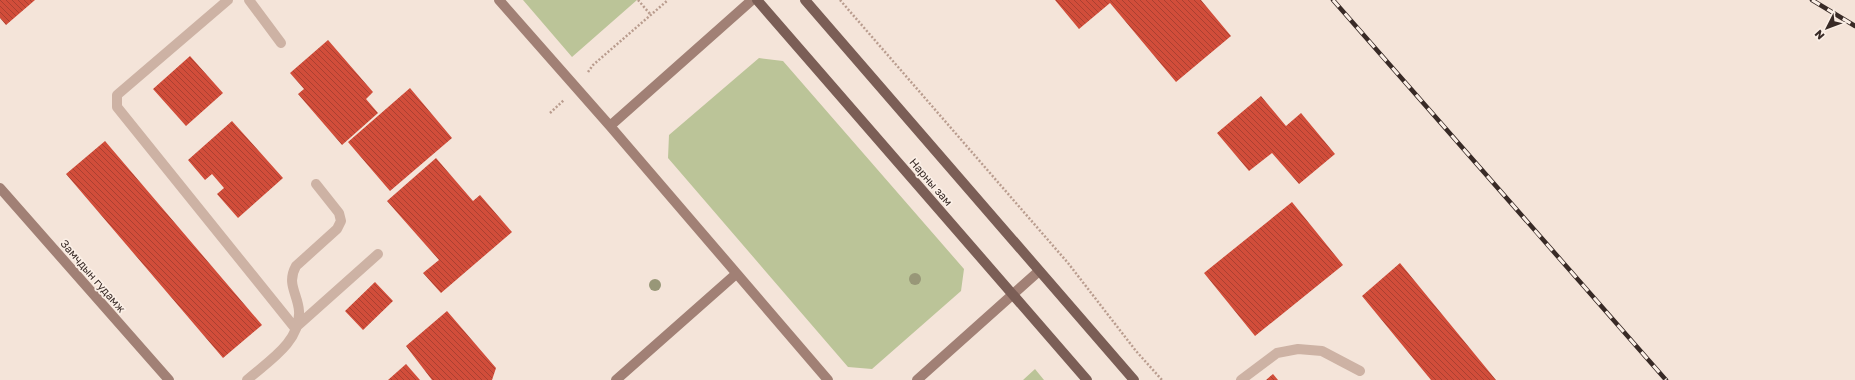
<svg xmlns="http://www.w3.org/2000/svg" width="1855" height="380" font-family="'Golos Text',sans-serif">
	<defs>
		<pattern id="building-back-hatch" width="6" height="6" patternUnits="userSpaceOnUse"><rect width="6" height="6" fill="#d14d3a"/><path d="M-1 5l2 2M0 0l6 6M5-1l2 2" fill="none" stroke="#ab4031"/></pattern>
	</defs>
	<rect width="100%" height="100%" fill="#f4e4d9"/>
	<!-- park -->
	<path fill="#bbc498" d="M523,0H637L572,57Z
		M759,58L783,61L964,269L961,291L872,369L848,367L668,158L669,135Z
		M1035,369L1044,380H1023Z"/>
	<!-- building -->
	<path fill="url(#building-back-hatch)" d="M0,0H35L6,25L0,18Z
		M1055,0H1201L1231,36L1176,82L1110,3L1079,29Z
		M328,40L373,92L366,99L378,113L342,145L298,94L304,89L290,73Z
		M190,56L223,93L186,126L153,89Z
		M410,88L452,138L390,191L348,142Z
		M1261,96L1286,126L1301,113L1335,154L1299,184L1272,153L1249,171L1217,133Z
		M232,121L283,178L238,218L217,194L224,188L212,174L205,180L188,160Z
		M105,141L262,325L223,358L66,174Z
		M436,158L473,201L480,195L512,232L441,293L423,273L439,260L387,201Z
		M1292,202L1343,265L1255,336L1204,273Z
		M1400,263L1496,380H1431L1362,296Z
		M375,282L393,301L363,330L345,311Z
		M447,311L496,368L492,380H432L406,346Z
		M406,364L420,380H388Z
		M1273,374L1278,380H1266Z"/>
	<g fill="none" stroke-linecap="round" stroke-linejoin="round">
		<!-- path -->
		<path stroke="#b99c8e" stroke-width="2.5" stroke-dasharray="2 2" stroke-linecap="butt" d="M638,0L651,15
			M840,0L1068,263L1136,351L1162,380
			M588,72L593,65L668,0
			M550,113L564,100"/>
		<!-- lane -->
		<path stroke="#cdb2a4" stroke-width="10" d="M228,0L117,95V107L295,328L378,254
			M249,0L281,43
			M247,380C267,362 301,342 299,311C298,294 286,284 296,266L337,229L341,221L339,213L316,184
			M1241,380L1277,353L1298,349L1322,351L1360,371"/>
		<!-- secondary -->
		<path stroke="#a18075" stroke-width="10" d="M499,0L610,126L828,380
			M610,126L752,0
			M0,188L169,380
			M616,380L736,274
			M917,380L1039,271"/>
		<!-- primary -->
		<path stroke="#7b5e56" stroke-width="10" d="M757,0L1087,380
			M805,0L1134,380"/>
		<!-- rail casing -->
		<g stroke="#382a26" stroke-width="4.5">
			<path id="rail" d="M1333,0L1666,380
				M1812,0L1855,26"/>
		</g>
		<!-- rail -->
		<use href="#rail" stroke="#fbefe6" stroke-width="3" stroke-dasharray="9" stroke-linecap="butt"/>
	</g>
	<!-- trees -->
	<g fill="#989778">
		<circle cx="915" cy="279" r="6"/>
		<circle cx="655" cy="285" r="6"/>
	</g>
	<g text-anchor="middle" stroke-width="3.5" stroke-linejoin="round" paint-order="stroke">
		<!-- street labels -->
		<g font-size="11" fill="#382a26" stroke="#fbefe6">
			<text transform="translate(931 182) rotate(49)" y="4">Нарны зам</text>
			<text transform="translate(93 276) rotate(49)" y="4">Замчдын гудамж</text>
		</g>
	</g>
	<!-- north arrow -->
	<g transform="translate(1827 28) rotate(228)" stroke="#fbefe6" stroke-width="3" paint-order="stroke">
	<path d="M0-3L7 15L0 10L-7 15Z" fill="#382a26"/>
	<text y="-6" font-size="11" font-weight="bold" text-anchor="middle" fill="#382a26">N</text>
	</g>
</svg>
